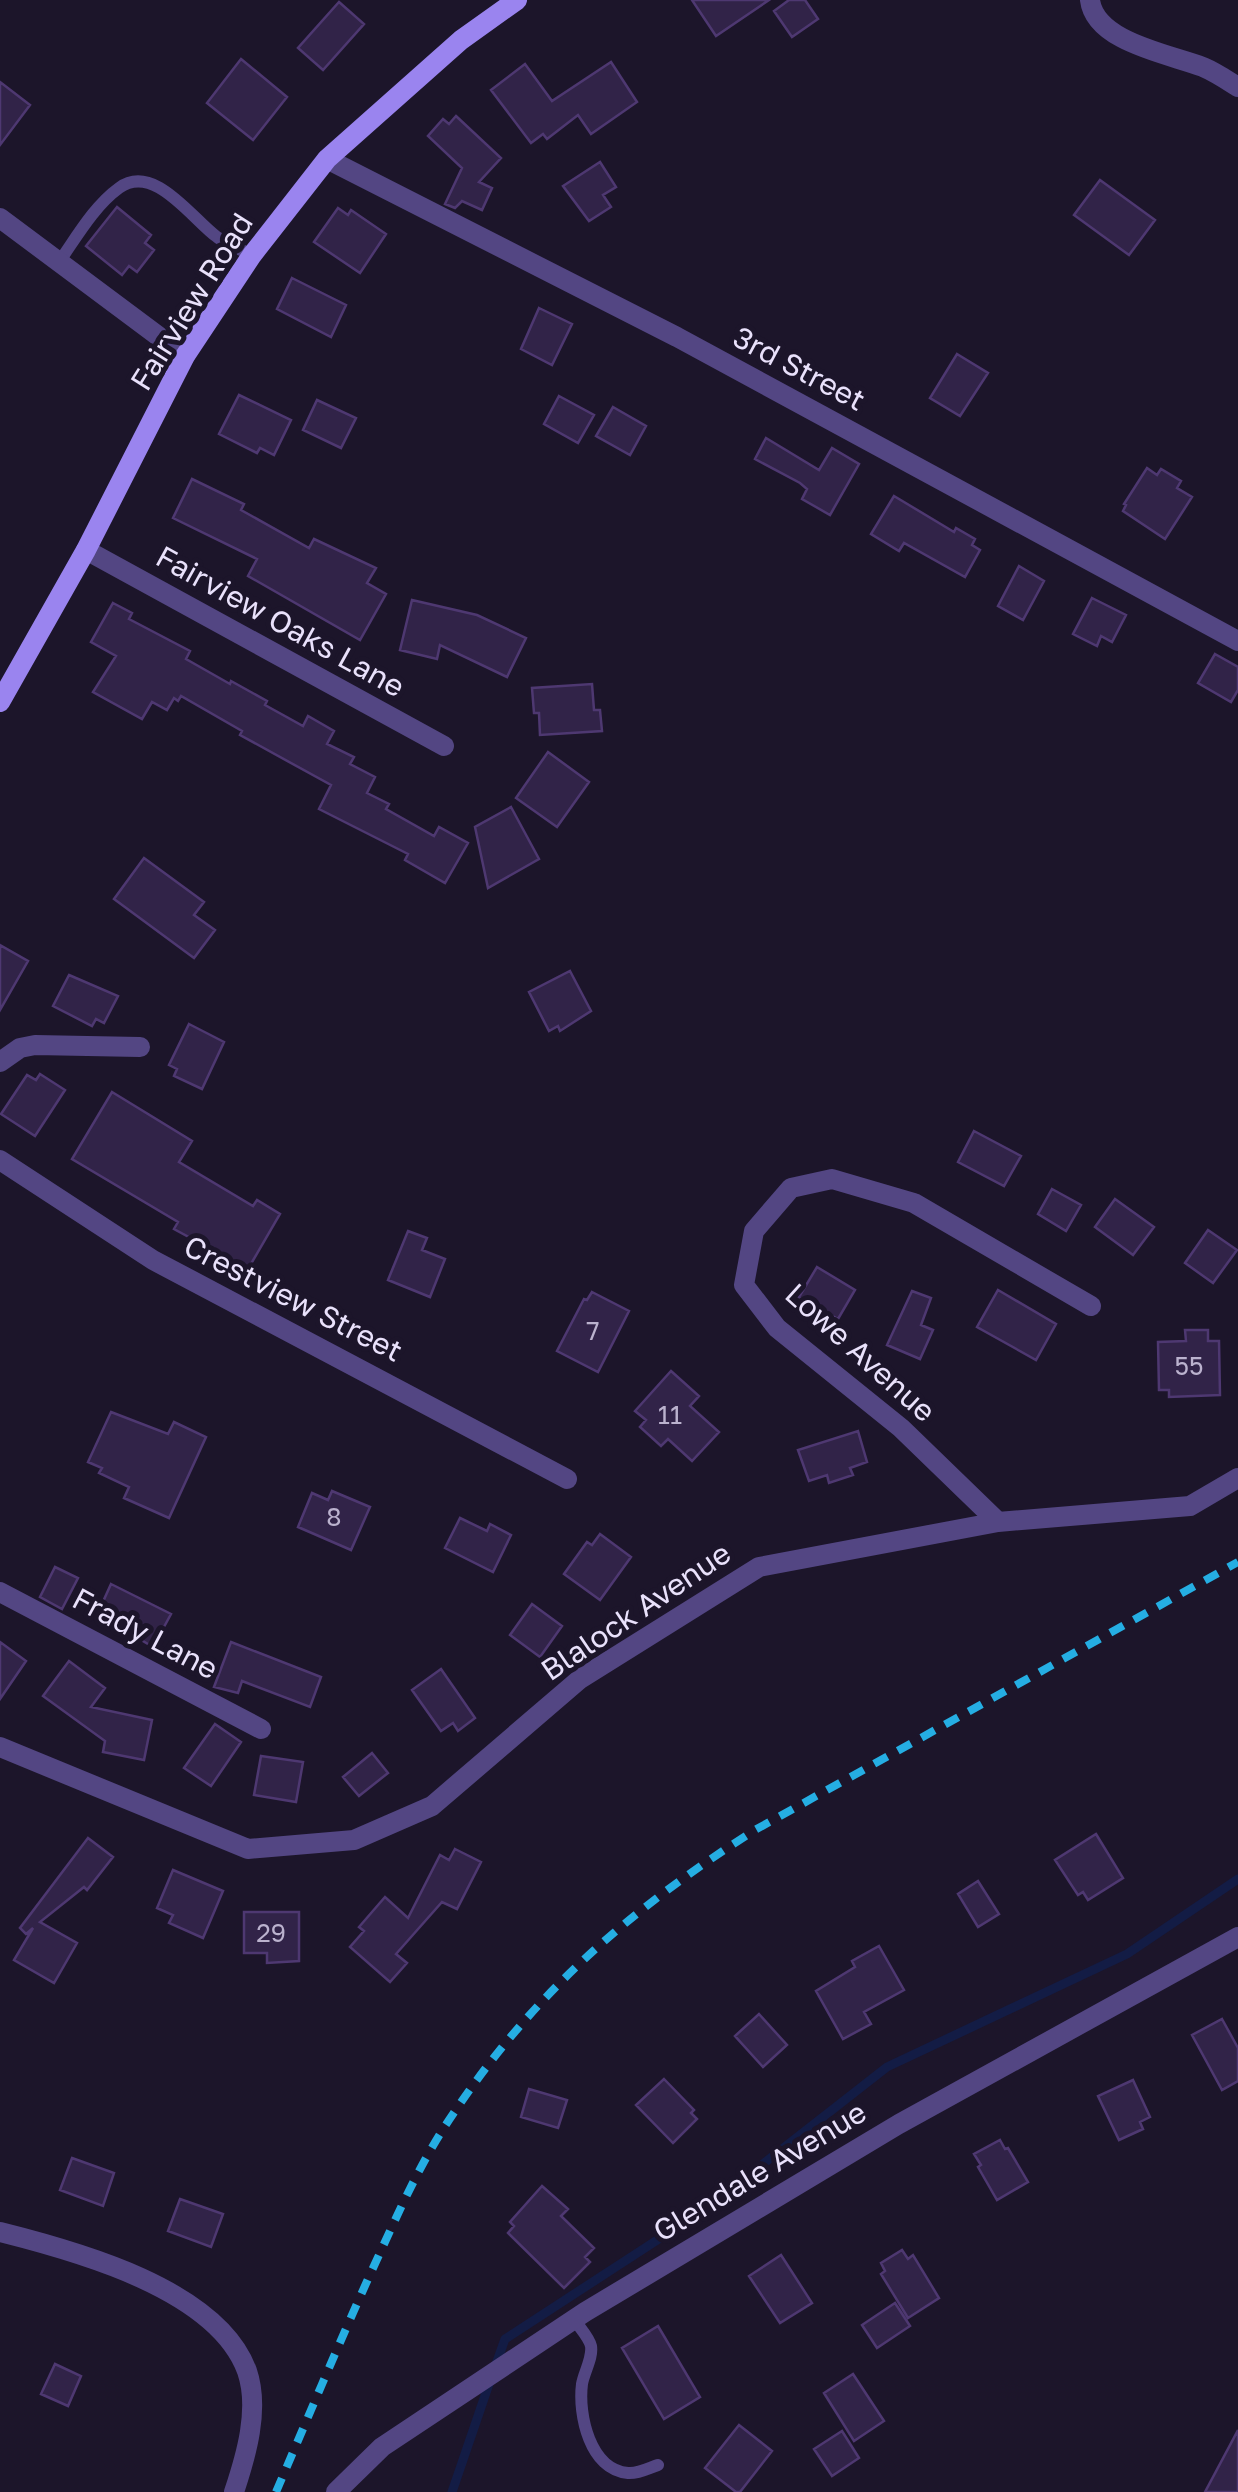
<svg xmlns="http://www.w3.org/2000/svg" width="1238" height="2492" font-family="'Golos Text',sans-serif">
	<rect width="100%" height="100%" fill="#1c152a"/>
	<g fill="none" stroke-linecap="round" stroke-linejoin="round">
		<!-- stream -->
		<path stroke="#131c45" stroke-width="9" d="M495,2367L505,2339L708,2207L887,2067L1127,1954L1238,1879
			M452,2492L490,2381"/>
	</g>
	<!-- building -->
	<path fill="#312348" stroke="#4e3871" stroke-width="2.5" d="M692,0H769L716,36Z
		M789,0H805L818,19L792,37L774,11Z
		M339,2L364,24L323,70L298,48Z
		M241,59L287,97L253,140L207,103Z
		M611,62L637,102L591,134L578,115L547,139L543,134L531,143L491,90L525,64L552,101Z
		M0,82L30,105L0,145Z
		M456,116L501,158L479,182L492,188L482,210L462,201L455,208L445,204L462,168L428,136L443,119L449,124Z
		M600,162L616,187L603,195L611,207L589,221L563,186Z
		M1100,180L1155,220L1129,255L1074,215Z
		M117,207L151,235L145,243L154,250L137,272L129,266L122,275L86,246Z
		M338,208L348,215L351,210L386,234L360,273L314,242Z
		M292,278L346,305L331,337L277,309Z
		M539,308L572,324L552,365L521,349Z
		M957,354L988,373L960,416L930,398Z
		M239,395L291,420L274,455L260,448L257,453L219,434Z
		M559,396L594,415L578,443L544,424Z
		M317,400L356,418L341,448L303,430Z
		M613,407L646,426L630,455L596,436Z
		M766,438L819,470L832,448L859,464L830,515L802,499L807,489L800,483L755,459Z
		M1147,468L1157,475L1161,469L1181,481L1177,488L1192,497L1165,539L1123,511L1126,505L1124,504Z
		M192,479L244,504L241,510L309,548L314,539L376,568L367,583L386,594L360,640L248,576L257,559L173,518Z
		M894,496L954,532L956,528L975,539L972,545L980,550L965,577L904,543L899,551L871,534Z
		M1019,566L1044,581L1023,620L998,606Z
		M1092,598L1126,615L1112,642L1101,636L1097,646L1073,634Z
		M412,600L477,615L526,638L507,677L440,645L437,659L400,650Z
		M113,603L132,613L129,619L190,651L186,659L230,684L231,681L267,701L265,705L303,726L308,716L334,731L327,744L354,757L350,764L375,777L367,793L389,804L386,809L434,836L439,827L468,843L445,883L405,860L408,854L319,809L331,785L240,735L242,731L181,696L178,701L174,698L167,710L152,702L142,719L93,692L116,656L91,642Z
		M1215,654L1238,667V690L1231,702L1198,683Z
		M592,684L594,710H600L602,731L540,735L539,713H534L532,688Z
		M548,752L589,782L557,827L516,798Z
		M511,807L539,859L488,888L475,827Z
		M144,858L204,902L194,915L215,930L194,958L114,899Z
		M0,945L28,961L0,1010Z
		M570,971L591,1011L560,1031L558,1026L549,1031L529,992Z
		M69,975L118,996L104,1023L96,1019L92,1026L53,1006Z
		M189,1024L224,1042L202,1089L174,1076L177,1069L169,1065Z
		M40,1074L65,1090L35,1136L1,1114L27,1075L36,1080Z
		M112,1092L192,1141L179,1162L253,1206L257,1200L280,1214L248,1269L174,1229L178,1222L72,1159Z
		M974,1131L1021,1156L1004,1186L958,1162Z
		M1052,1189L1081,1205L1066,1231L1038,1214Z
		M1115,1199L1154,1227L1133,1255L1095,1227Z
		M1208,1230L1237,1250L1213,1283L1185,1263Z
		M408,1231L427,1238L422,1250L445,1259L430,1297L388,1280Z
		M817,1267L855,1290L838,1319L799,1297Z
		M998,1290L1056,1324L1036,1360L977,1327Z
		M912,1291L931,1298L921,1325L933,1330L920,1359L887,1345Z
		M592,1292L629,1311L598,1372L557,1351L584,1299L587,1300Z
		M1185,1330H1208V1341H1219L1220,1395L1169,1397V1390H1159L1158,1342L1186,1341Z
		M671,1371L699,1396L690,1406L719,1432L692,1461L668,1439L661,1446L640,1427L646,1420L635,1411Z
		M111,1412L168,1434L174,1422L206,1437L169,1518L124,1498L129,1487L99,1473L102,1468L88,1462Z
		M858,1431L867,1462L850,1468L853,1475L829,1483L827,1475L809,1481L798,1450Z
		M332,1491L370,1507L351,1550L298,1527L312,1493L328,1500Z
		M460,1518L487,1531L490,1524L511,1535L493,1572L445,1548Z
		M600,1534L631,1557L600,1600L564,1574L587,1542L592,1545Z
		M55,1567L78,1578L62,1609L40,1597Z
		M111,1584L171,1614L153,1647L133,1635L140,1622L102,1604Z
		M532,1604L562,1626L540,1657L510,1635Z
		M0,1642L26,1661L0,1699Z
		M231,1642L321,1677L310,1707L242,1681L238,1693L214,1687Z
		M69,1661L105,1688L91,1707L152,1720L144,1760L103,1752L105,1741L43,1696Z
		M441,1669L475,1718L458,1731L453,1723L441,1731L412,1690Z
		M215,1724L241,1742L211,1786L184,1768Z
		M372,1753L388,1773L359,1796L343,1777Z
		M261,1756L303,1762L296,1802L254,1795Z
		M1096,1834L1123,1878L1088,1900L1083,1892L1078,1895L1055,1860Z
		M88,1838L113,1857L87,1890L84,1887L40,1922L77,1943L54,1983L14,1960L33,1928L26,1934L20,1928Z
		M455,1849L481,1862L457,1909L442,1902L396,1954L407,1963L390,1982L350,1947L364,1931L359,1927L385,1897L408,1918L440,1855L449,1860Z
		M173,1870L223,1891L203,1938L169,1923L173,1915L157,1908Z
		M978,1881L999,1914L978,1927L958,1894Z
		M244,1912H299V1961L267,1963V1953H244Z
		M879,1946L904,1990L864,2012L871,2024L843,2039L816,1991L855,1967L852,1961Z
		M759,2014L787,2045L763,2067L735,2036Z
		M1222,2019L1238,2048V2081L1222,2090L1192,2035Z
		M664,2079L694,2110L691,2113L697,2119L673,2143L636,2105Z
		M1133,2080L1150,2117L1140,2122L1143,2129L1119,2140L1098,2096Z
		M529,2089L567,2100L558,2128L521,2117Z
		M1000,2140L1005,2149L1008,2148L1028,2182L997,2200L978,2167L981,2165L974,2154Z
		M72,2158L114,2173L103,2206L60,2190Z
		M542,2186L568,2209L561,2216L594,2248L585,2257L590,2262L564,2288L508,2233L514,2226L510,2222Z
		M180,2199L223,2214L211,2247L168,2231Z
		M902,2250L908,2259L913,2255L939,2298L908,2318L881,2274L885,2271L881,2263Z
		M781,2255L812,2303L780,2323L749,2276Z
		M895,2303L910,2326L877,2348L862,2325Z
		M658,2326L700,2397L664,2419L622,2348Z
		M55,2364L81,2376L68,2406L41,2394Z
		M853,2374L884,2421L854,2441L824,2393Z
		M739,2425L772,2451L740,2492H736L705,2468Z
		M1238,2430V2492H1205Z
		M842,2431L859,2458L832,2476L814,2449Z"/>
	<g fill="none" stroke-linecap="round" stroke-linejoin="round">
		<!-- service -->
		<path stroke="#534683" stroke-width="12" d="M59,262C76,238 94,206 119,188C154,162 192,219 217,237C227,245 240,249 252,255
			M574,2319C579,2327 589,2337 591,2346C593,2358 584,2372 582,2384C578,2415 590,2470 628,2473C638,2474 649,2468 658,2465"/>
		<!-- minor -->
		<path stroke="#534683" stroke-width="20" d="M1090,0C1095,42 1169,54 1203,67C1215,72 1227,80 1238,87
			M327,159L677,337L1238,641
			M0,218L185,356
			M86,550L444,746
			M0,1062L20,1048L35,1045L140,1047
			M0,1160L153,1260L567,1479
			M998,1522L901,1428L777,1328L744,1285L754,1231L791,1188L832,1179L914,1203L1091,1306
			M0,1592L261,1729
			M0,1747L248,1849L354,1840L432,1806L580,1679L759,1567L998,1522L1190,1506L1238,1478
			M0,2232C76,2251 217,2289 247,2371C260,2409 246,2456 234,2492
			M336,2492L382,2447L585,2312L899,2124L1238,1937"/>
		<!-- secondary -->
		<path stroke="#9a84ef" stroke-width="20" d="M0,702L86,550L185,356L252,255L327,159L461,40L517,0"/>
		<!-- rail -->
		<path stroke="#25aee3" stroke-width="8" stroke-dasharray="15 12" stroke-linecap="butt" d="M276,2492C310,2413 343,2333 379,2255C400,2209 421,2162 449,2120C532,1994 629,1910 755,1830L1238,1562"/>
	</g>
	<g text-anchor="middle" stroke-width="10" stroke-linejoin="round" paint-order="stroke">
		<!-- number labels -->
		<g font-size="25" fill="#bbb2ce">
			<text x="593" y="1340">7</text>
			<text x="1189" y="1375">55</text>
			<text x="670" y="1424">11</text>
			<text x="334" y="1526">8</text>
			<text x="271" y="1942">29</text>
		</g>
		<!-- street labels -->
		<g font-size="30" fill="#e9e1fb" stroke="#1c152a">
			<text transform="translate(192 302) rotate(-58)" y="10">Fairview Road</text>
			<text transform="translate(799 369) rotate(28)" y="10">3rd Street</text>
			<text transform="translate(280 622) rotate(29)" y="10">Fairview Oaks Lane</text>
			<text transform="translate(293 1299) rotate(27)" y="10">Crestview Street</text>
			<text transform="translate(860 1353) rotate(42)" y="10">Lowe Avenue</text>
			<text transform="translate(636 1612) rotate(-34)" y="10">Blalock Avenue</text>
			<text transform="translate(145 1634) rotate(28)" y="10">Frady Lane</text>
			<text transform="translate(760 2172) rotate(-31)" y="10">Glendale Avenue</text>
		</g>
	</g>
</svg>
